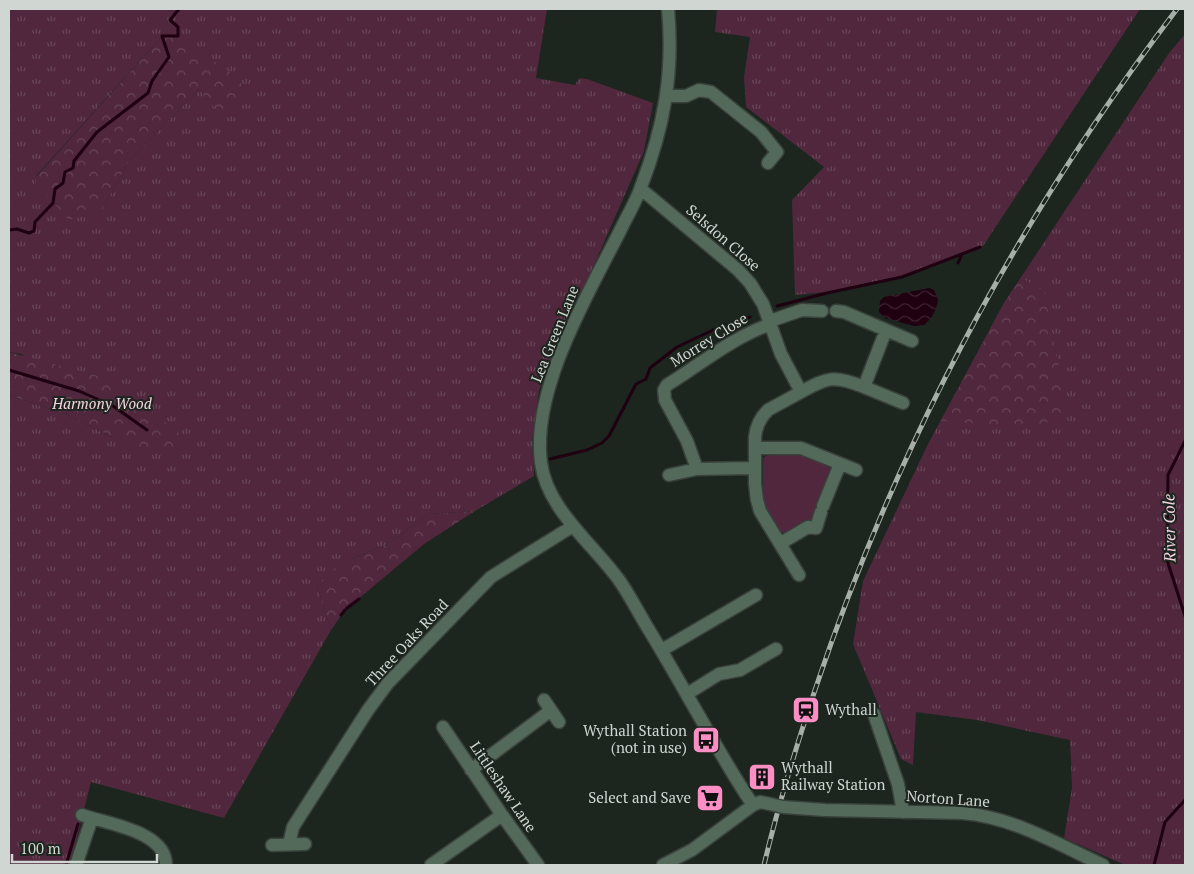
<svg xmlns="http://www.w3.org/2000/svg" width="1194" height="874" font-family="'PT Serif',serif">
	<defs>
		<pattern id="grass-tufts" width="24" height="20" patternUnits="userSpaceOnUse" patternTransform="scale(1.25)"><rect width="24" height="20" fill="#50273c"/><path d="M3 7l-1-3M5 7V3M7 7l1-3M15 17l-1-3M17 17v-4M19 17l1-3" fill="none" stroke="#684657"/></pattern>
		<pattern id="forest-crowns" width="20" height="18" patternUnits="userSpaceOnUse" patternTransform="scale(1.25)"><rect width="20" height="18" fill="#50273c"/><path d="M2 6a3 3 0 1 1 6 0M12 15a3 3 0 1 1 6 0" fill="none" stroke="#684657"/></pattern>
		<pattern id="water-waves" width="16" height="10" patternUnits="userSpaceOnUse" patternTransform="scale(1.25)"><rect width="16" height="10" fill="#1e0010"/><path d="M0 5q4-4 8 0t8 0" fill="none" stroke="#3e2432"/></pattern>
	</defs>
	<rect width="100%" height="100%" fill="#1c251e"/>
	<!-- grass -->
	<path fill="url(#grass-tufts)" fill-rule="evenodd" d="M9,9H547L536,78L575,85L579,78L587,79L653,103L644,151L587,281L577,298L539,390L532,440L534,476L475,511L429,514L386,545L351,559L317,586L331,630L224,818L91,782L70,865H9V395L68,415L116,439L22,354L9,352ZM165,33L220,114L199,89L129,161L101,212L36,176Z
		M717,9H1140L983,246L901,276L826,292L795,295L792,200L824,167L746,107L744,77L750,37L715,32Z
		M1185,34V865H1125L1064,838L1072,788L1070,740L977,720L916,712L913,765L901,759L853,644L863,581L928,444L1004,303L1169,53Z"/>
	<!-- forest -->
	<path fill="url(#forest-crowns)" d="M165,33L187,42L241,80L242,97L220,115L199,89L129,161L101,212L69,220L36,184V177Z
		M1021,278L1044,290L1063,389L1062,414L1043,424L1010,426L941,421L1004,303Z
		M9,352L113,380L185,438L174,452L167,455L116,439L68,415L9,395Z
		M475,511L424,544L345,610L331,630L317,586L329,572L351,559L386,545L429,514Z"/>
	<!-- park -->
	<path fill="#50273c" d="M798,453L829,465L831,473L811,522L802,523L785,533L779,531L763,503V462L764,457L771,454Z"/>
	<!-- water -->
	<path fill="url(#water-waves)" d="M929,288L934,290L938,300L936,309L931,318L924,325L914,326L885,318L879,312L880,301L884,297Z"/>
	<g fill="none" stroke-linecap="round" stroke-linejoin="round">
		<!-- stream -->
		<path stroke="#1e0010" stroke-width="3" d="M9,230L17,229L29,233L34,231L35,222L53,203L55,189L63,183L65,172L73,168L74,161L97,132L148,93L152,81L169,57L162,36H178V27L170,20L179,9
			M958,263L962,254
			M777,306L827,293L902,277L980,247
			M9,370L79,391L113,406L147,430
			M1185,441L1168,475L1167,560L1185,616
			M550,459L587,450L602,443L609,436L636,384L646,379L650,368L677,347L713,330L750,317
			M347,608L359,599
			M341,615L345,610
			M66,865L78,824
			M1154,865L1165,822L1185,800"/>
		<!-- minor casing -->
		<g stroke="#39413b" stroke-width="15">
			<path id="minor" d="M668,9C674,73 664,127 641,187C636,202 627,216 620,231C588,294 531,390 541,463C547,509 593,544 619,580C629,594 637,610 646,625C668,661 688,697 709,733C723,757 737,782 753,805
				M667,96H686L699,90L711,92L761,132L777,152L768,163
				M641,189L738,270L750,283L763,304L781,354L801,392L768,410C760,418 756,426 755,437V484L757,500L760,511L799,575
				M770,321L802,310L822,311
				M886,330L912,341
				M864,387L903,403
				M801,392C828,377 834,375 864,387L886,330L844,312L836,311
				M755,448H801L856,470
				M755,468L697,469L687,441L665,400L664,390L667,385C701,364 733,337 771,324
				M669,475L697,469
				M823,506L840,464
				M781,543L808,527L816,528L821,512
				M662,650L756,595
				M687,694L719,674L740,670L776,649
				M544,700L559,722
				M874,714L898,784L903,812
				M443,727L502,815L538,865
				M471,770L550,711
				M783,807L825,810L962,813C1013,817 1057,844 1103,865
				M82,815C107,824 166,831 166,865
				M289,844L293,827L368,710L388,683L491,577L573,526
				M272,845L305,844
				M76,865L92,818
				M431,865L502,815
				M663,865L692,850L753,805L760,802L770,804"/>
		</g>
		<!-- minor -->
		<use href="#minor" stroke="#536959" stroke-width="12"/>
		<!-- rail casing -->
		<g stroke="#a7aea8" stroke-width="5">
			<path id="rail" d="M764,865C778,806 796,747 815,690C897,444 1020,215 1177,9"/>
		</g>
		<!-- rail -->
		<use href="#rail" stroke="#1c251e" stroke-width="3" stroke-dasharray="9" stroke-linecap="butt"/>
		<!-- minor-bridge casing -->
		<g stroke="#39413b" stroke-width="15" stroke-linecap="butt">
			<path id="minor-bridge" d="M770,804L783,807"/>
		</g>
		<!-- minor-bridge -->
		<use href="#minor-bridge" stroke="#536959" stroke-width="12"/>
	</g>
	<!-- icons -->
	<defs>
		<g id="station-square" transform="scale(1.4375)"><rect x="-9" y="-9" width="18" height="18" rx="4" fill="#fb8fc5" stroke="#1c251e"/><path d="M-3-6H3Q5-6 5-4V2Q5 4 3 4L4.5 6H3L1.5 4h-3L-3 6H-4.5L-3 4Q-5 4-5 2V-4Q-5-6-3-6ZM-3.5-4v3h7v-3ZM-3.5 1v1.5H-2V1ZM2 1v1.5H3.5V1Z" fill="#111"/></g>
		<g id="bus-square" transform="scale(1.4375)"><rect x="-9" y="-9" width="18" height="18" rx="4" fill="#fb8fc5" stroke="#1c251e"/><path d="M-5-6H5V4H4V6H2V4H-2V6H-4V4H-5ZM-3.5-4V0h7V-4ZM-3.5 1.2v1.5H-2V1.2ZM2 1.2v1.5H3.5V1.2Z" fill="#111"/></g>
		<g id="building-square" transform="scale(1.4375)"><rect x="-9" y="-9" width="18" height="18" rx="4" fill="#fb8fc5" stroke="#1c251e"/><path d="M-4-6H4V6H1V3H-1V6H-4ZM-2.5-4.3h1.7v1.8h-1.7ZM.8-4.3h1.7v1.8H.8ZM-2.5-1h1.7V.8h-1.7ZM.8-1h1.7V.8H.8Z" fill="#111"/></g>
		<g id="supermarket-square" transform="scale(1.4375)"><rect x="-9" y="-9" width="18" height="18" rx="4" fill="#fb8fc5" stroke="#1c251e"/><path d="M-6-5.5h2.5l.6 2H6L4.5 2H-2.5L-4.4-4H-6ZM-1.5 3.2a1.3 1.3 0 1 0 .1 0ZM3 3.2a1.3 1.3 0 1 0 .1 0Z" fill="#111"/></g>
	</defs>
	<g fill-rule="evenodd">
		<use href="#station-square" x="806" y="710"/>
		<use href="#bus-square" x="706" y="740"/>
		<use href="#building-square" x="762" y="777"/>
		<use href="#supermarket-square" x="710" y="798"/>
	</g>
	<g text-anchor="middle" stroke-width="4" stroke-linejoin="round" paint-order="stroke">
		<!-- street labels -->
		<g font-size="15" fill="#d0d6d1" stroke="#1c251e">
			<text transform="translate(723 238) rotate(41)" y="5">Selsdon Close</text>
			<text transform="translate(555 334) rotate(-68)" y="5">Lea Green Lane</text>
			<text transform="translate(709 340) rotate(-32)" y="5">Morrey Close</text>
			<text transform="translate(407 643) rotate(-47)" y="5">Three Oaks Road</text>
			<text transform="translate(503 787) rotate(56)" y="5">Littleshaw Lane</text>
			<text transform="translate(948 799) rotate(4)" y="5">Norton Lane</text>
		</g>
		<!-- park labels -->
		<g font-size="15" font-style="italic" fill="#f8d4e4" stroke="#1c251e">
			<text x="102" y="409">Harmony Wood</text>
		</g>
		<!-- poi labels -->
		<g font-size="15" fill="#d0d6d1" stroke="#1c251e" text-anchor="start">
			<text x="825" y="715">Wythall</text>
			<text x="687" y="736" text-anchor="end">Wythall Station<tspan x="687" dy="17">(not in use)</tspan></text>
			<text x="781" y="773">Wythall<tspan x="781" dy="17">Railway Station</tspan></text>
			<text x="691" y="803" text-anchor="end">Select and Save</text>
		</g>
		<!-- water labels -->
		<g font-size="16" font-style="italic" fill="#f7d2e2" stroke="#1c251e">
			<text transform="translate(1169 528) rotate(-91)" y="6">River Cole</text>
		</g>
	</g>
	<!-- border -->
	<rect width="1194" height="874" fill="none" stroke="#d0d6d1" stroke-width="20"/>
	<!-- scale -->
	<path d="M12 854v8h145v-8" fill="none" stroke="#d0d6d1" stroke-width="2.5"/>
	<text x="20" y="854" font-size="15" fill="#d0d6d1" stroke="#1c251e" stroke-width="4" paint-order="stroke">100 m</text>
</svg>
